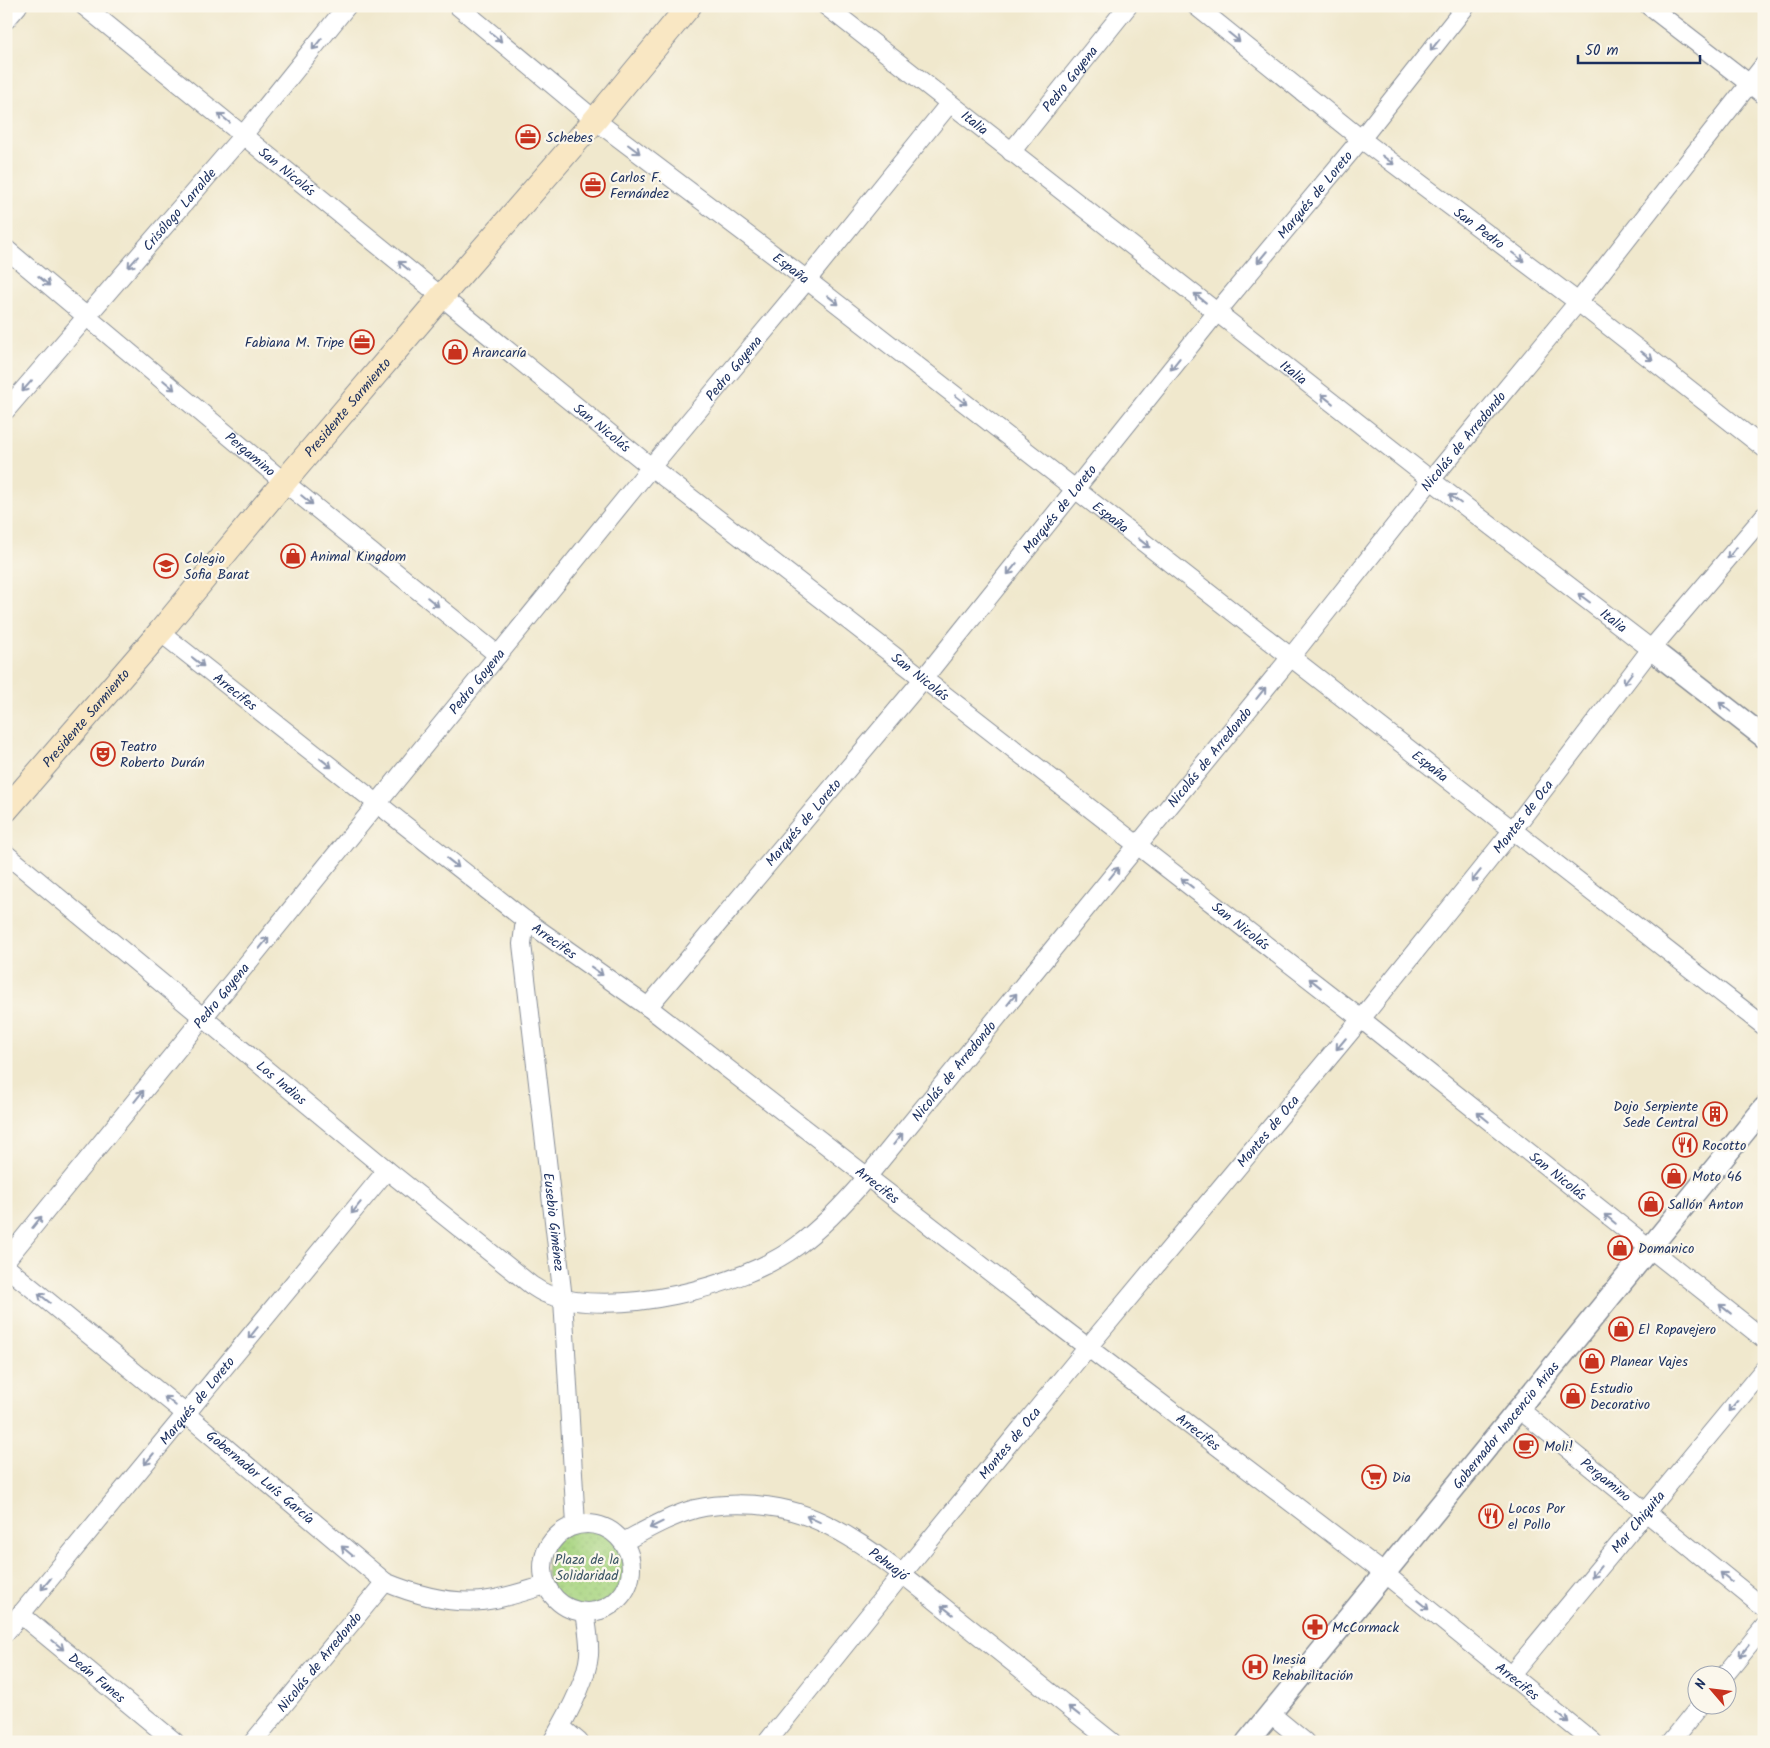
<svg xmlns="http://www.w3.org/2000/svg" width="1770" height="1748" font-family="Kalam,sans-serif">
	<defs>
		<pattern id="park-dots" width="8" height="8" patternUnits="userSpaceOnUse" patternTransform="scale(1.25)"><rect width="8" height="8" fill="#a9d582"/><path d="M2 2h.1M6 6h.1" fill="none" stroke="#91b773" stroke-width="1.8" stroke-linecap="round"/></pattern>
	</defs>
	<rect width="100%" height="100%" fill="#fbf7ec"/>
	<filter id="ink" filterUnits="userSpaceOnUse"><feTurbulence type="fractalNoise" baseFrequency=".02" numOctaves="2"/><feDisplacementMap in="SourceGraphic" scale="10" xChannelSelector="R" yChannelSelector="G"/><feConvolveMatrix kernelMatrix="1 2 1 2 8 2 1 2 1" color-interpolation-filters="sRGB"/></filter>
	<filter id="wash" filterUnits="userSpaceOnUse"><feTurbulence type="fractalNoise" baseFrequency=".0096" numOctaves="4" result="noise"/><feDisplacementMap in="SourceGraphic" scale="20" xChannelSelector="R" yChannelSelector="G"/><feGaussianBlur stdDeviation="1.12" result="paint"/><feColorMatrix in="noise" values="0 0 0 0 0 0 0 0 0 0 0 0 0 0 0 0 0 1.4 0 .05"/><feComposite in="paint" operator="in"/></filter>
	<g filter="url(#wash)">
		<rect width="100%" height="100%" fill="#f0e8cd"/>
		<!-- park -->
		<path fill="url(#park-dots)" stroke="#628270" d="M547 1567a40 40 0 1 1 80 0a40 40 0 1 1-80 0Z"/>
	</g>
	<g filter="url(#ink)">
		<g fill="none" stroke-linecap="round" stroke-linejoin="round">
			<!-- minor casing -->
			<g stroke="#868c96" stroke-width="20">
				<g id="minor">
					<path id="s1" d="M84,6L651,467L1361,1019L1764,1339"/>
					<path id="s2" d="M458,6L595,120L807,280L1764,1026"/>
					<path id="s3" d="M826,6L1431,480L1651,649"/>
					<path id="s4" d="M1196,6L1361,139L1578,302L1764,448"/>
					<path d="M1649,6L1764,95"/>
					<path d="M6,20L18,6"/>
					<path id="s5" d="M1011,152L1128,6"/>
					<path id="s6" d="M6,249L284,482L498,655"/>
					<path id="s7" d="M6,410L244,134L347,6"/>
					<path id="s8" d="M160,632L525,920L648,1007L1061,1327L1385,1574L1593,1742"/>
					<path id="s9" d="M6,854L387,1170L531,1285C536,1288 541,1292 547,1294C613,1319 742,1287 797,1246C824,1226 846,1202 867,1177L1291,657L1431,480L1578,302L1764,65"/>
					<path id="s10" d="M525,920L522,944L563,1299L576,1525"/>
					<path id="s11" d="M648,1007L924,678L1217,312L1361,139L1466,6"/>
					<path id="s12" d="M6,1260L651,467L807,280L949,104"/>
					<path id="s13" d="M6,1267L186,1414L385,1582C416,1595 448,1604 482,1601C504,1599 525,1591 546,1585"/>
					<path id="s14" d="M1519,1409L1764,1608"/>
					<circle cx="587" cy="1568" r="44"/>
					<path id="s15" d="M623,1542C646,1530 670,1516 695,1509C721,1503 753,1503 779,1508C844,1520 910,1581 961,1621C1011,1661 1062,1702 1112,1742"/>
					<path id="s16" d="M20,1614L175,1742"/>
					<path id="s17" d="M6,1632L387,1170"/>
					<path id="s18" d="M1511,1675L1764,1369"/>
					<path d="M1724,1676L1764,1627"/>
					<path d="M1271,1714L1305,1742"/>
					<path d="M561,1727L579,1742"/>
					<path id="s19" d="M253,1742L385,1582"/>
					<path d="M552,1742C565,1720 587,1681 589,1655C590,1641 587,1626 585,1612"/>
					<path id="s20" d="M767,1742L902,1574L1088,1347L1361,1019L1512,831L1651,649L1764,516"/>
					<path d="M1671,1742L1700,1706"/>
				</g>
			</g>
			<!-- tertiary casing -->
			<g stroke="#868c96" stroke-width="24">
				<g id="tertiary">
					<path d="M1651,649L1764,737"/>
					<path id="s21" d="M1247,1742L1764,1108"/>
				</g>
			</g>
			<!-- secondary casing -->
			<g stroke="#868c96" stroke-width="26">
				<g id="secondary">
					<path id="s22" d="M6,810L160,632L284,482L441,297L595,120L689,6"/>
				</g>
			</g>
			<!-- minor -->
			<use href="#minor" stroke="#fff" stroke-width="18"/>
			<!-- tertiary -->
			<use href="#tertiary" stroke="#fff" stroke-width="21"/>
			<!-- secondary -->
			<use href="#secondary" stroke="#f9e7c3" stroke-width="24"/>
		</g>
		<!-- one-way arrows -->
		<defs><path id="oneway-shaft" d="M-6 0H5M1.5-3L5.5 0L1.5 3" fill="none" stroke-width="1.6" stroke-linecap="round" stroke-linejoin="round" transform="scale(1.25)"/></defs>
		<g stroke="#8d97ae">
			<use href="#oneway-shaft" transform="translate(496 37) rotate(40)"/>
			<use href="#oneway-shaft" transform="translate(1234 37) rotate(39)"/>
			<use href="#oneway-shaft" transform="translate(317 44) rotate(129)"/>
			<use href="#oneway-shaft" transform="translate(1435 45) rotate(128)"/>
			<use href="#oneway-shaft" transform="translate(224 118) rotate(-141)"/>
			<use href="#oneway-shaft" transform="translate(634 149) rotate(37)"/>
			<use href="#oneway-shaft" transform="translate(1388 160) rotate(37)"/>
			<use href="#oneway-shaft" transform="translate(1262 257) rotate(130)"/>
			<use href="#oneway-shaft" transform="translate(1518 257) rotate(37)"/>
			<use href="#oneway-shaft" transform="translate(133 262) rotate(131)"/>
			<use href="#oneway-shaft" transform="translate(404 266) rotate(-141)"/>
			<use href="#oneway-shaft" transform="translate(44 281) rotate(40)"/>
			<use href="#oneway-shaft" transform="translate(1200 298) rotate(-142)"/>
			<use href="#oneway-shaft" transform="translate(833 300) rotate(38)"/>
			<use href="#oneway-shaft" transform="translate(1647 356) rotate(38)"/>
			<use href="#oneway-shaft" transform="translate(1175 364) rotate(128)"/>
			<use href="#oneway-shaft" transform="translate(169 385) rotate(40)"/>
			<use href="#oneway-shaft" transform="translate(27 386) rotate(131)"/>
			<use href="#oneway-shaft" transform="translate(1327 399) rotate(-142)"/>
			<use href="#oneway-shaft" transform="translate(961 400) rotate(38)"/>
			<use href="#oneway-shaft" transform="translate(1455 499) rotate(-143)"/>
			<use href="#oneway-shaft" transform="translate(307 500) rotate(39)"/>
			<use href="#oneway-shaft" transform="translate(1144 543) rotate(38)"/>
			<use href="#oneway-shaft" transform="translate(1732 553) rotate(130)"/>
			<use href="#oneway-shaft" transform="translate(1012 569) rotate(129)"/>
			<use href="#oneway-shaft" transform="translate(1584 598) rotate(-143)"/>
			<use href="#oneway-shaft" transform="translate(433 602) rotate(39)"/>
			<use href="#oneway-shaft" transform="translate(198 662) rotate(38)"/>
			<use href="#oneway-shaft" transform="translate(1628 678) rotate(127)"/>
			<use href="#oneway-shaft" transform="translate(1261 693) rotate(-51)"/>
			<use href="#oneway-shaft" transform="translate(1725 707) rotate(-142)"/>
			<use href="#oneway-shaft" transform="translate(326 763) rotate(38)"/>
			<use href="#oneway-shaft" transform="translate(453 863) rotate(38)"/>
			<use href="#oneway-shaft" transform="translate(1114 873) rotate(-51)"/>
			<use href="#oneway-shaft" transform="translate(1476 876) rotate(129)"/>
			<use href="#oneway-shaft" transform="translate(1187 883) rotate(-142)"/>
			<use href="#oneway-shaft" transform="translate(264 943) rotate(-51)"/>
			<use href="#oneway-shaft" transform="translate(597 971) rotate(36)"/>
			<use href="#oneway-shaft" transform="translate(1315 983) rotate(-142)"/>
			<use href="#oneway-shaft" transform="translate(1012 999) rotate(-51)"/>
			<use href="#oneway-shaft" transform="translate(1341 1044) rotate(130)"/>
			<use href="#oneway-shaft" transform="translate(139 1096) rotate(-51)"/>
			<use href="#oneway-shaft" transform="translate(1483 1117) rotate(-141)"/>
			<use href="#oneway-shaft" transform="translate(898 1139) rotate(-51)"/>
			<use href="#oneway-shaft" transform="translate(356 1208) rotate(129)"/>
			<use href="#oneway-shaft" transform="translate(1610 1219) rotate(-141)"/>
			<use href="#oneway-shaft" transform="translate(37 1222) rotate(-51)"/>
			<use href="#oneway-shaft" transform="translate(44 1298) rotate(-141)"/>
			<use href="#oneway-shaft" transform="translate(1725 1309) rotate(-142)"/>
			<use href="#oneway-shaft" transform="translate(253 1333) rotate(129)"/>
			<use href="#oneway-shaft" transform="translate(170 1401) rotate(-141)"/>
			<use href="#oneway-shaft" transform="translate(1733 1406) rotate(130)"/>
			<use href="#oneway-shaft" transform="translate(149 1459) rotate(130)"/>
			<use href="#oneway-shaft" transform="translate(813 1519) rotate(-156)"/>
			<use href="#oneway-shaft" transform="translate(656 1525) rotate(154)"/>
			<use href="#oneway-shaft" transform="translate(347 1551) rotate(-140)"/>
			<use href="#oneway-shaft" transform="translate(1596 1572) rotate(129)"/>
			<use href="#oneway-shaft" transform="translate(1726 1577) rotate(-141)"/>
			<use href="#oneway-shaft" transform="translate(46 1584) rotate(130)"/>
			<use href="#oneway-shaft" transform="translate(1423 1605) rotate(39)"/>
			<use href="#oneway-shaft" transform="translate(947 1610) rotate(-142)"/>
			<use href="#oneway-shaft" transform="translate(58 1645) rotate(40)"/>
			<use href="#oneway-shaft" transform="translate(1744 1651) rotate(129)"/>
			<use href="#oneway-shaft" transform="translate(1074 1711) rotate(-142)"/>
			<use href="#oneway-shaft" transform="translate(1563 1718) rotate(39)"/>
		</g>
	</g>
	<!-- icons -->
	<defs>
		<g id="office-ring" transform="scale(1.25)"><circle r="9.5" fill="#fbf7ec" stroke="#c8321e" stroke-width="1.5"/><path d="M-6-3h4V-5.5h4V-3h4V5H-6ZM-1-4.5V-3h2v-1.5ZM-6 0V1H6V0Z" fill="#c8321e"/></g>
		<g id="shop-ring" transform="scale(1.25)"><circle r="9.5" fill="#fbf7ec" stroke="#c8321e" stroke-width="1.5"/><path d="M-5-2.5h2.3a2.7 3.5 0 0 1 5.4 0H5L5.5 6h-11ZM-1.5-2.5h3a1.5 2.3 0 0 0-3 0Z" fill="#c8321e"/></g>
		<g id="school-ring" transform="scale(1.25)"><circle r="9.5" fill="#fbf7ec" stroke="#c8321e" stroke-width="1.5"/><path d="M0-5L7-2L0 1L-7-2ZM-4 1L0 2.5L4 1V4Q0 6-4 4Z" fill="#c8321e"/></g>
		<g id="theatre-ring" transform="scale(1.25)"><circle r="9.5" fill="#fbf7ec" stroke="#c8321e" stroke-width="1.5"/><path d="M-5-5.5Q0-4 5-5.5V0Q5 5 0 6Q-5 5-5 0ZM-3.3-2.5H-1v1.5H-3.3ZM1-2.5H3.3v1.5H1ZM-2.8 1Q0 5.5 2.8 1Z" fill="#c8321e"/></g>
		<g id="building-ring" transform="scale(1.25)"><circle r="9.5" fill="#fbf7ec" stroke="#c8321e" stroke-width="1.5"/><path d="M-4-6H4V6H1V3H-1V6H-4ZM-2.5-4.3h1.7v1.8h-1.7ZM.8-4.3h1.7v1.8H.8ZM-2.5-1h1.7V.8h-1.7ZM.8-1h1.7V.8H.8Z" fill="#c8321e"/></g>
		<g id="restaurant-ring" transform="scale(1.25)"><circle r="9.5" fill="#fbf7ec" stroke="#c8321e" stroke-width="1.5"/><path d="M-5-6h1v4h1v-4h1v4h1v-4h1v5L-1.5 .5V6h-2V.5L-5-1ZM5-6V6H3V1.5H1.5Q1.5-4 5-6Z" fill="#c8321e"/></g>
		<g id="cafe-ring" transform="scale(1.25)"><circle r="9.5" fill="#fbf7ec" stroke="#c8321e" stroke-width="1.5"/><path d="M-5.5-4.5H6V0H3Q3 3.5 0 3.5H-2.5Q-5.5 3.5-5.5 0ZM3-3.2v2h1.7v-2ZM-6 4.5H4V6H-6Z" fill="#c8321e"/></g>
		<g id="supermarket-ring" transform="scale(1.25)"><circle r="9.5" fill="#fbf7ec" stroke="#c8321e" stroke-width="1.5"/><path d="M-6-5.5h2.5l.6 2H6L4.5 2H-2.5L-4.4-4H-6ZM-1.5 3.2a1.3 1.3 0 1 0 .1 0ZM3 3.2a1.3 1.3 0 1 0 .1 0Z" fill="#c8321e"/></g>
		<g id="pharmacy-ring" transform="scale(1.25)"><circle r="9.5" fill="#fbf7ec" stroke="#c8321e" stroke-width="1.5"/><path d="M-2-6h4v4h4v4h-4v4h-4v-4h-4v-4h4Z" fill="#c8321e"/></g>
		<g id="hospital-ring" transform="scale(1.25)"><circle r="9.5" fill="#fbf7ec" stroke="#c8321e" stroke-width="1.5"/><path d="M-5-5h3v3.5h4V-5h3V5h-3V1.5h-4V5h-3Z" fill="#c8321e"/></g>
	</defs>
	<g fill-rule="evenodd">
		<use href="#office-ring" x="528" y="137"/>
		<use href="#office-ring" x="593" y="185"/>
		<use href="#office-ring" x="362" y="342"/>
		<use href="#shop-ring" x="455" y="352"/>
		<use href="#shop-ring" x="293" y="556"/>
		<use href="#school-ring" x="166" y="566"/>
		<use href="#theatre-ring" x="103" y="754"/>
		<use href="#building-ring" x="1715" y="1114"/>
		<use href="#restaurant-ring" x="1685" y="1145"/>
		<use href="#shop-ring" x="1674" y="1176"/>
		<use href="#shop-ring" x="1651" y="1204"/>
		<use href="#shop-ring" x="1620" y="1248"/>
		<use href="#shop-ring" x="1621" y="1329"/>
		<use href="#shop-ring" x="1592" y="1361"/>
		<use href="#shop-ring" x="1573" y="1396"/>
		<use href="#cafe-ring" x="1526" y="1446"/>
		<use href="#supermarket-ring" x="1374" y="1477"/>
		<use href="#restaurant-ring" x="1491" y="1516"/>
		<use href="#pharmacy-ring" x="1315" y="1627"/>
		<use href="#hospital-ring" x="1255" y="1667"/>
	</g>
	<g text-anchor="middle" stroke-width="4.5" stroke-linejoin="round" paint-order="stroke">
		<!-- street labels -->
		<g font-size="14" fill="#1b2f5e" stroke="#fbf7ec">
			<text dy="5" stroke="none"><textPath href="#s5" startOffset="94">Pedro Goyena</textPath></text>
			<text dy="5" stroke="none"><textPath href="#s3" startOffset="189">Italia</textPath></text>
			<text dy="5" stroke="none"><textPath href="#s1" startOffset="262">San Nicolás</textPath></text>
			<text dy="5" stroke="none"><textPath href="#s11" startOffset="1051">Marqués de Loreto</textPath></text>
			<text dy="5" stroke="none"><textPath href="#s7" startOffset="265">Crisólogo Larralde</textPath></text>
			<text dy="5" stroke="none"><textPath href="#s4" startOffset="360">San Pedro</textPath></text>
			<text dy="5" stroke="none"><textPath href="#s2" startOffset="424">España</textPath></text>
			<text dy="5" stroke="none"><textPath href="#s12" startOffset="1151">Pedro Goyena</textPath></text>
			<text dy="5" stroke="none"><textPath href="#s3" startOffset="594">Italia</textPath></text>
			<text dy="5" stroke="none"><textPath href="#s22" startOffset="528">Presidente Sarmiento</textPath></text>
			<text dy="5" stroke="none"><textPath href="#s1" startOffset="668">San Nicolás</textPath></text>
			<text dy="5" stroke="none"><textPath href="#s9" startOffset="2005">Nicolás de Arredondo</textPath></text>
			<text dy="5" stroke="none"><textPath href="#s6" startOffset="319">Pergamino</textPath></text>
			<text dy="5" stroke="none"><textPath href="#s11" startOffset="646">Marqués de Loreto</textPath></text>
			<text dy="5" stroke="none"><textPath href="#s2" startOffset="829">España</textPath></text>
			<text dy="5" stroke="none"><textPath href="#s3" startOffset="999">Italia</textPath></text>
			<text dy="5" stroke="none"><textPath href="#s1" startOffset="1072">San Nicolás</textPath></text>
			<text dy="5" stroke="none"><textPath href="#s12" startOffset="746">Pedro Goyena</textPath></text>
			<text dy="5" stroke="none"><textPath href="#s8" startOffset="96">Arrecifes</textPath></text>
			<text dy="5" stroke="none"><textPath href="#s22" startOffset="122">Presidente Sarmiento</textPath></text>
			<text dy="5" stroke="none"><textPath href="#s9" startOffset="1600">Nicolás de Arredondo</textPath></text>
			<text dy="5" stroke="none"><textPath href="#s2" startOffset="1234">España</textPath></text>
			<text dy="5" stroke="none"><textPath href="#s20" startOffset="1195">Montes de Oca</textPath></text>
			<text dy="5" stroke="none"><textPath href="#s11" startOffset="241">Marqués de Loreto</textPath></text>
			<text dy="5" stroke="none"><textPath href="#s1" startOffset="1478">San Nicolás</textPath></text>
			<text dy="5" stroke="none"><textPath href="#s8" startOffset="501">Arrecifes</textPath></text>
			<text dy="5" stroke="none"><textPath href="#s12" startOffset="341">Pedro Goyena</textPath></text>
			<text dy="5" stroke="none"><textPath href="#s9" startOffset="1195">Nicolás de Arredondo</textPath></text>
			<text dy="5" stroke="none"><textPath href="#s9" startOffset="358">Los Indios</textPath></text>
			<text dy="5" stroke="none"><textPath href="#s20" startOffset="790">Montes de Oca</textPath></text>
			<text dy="5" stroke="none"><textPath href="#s1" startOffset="1882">San Nicolás</textPath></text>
			<text dy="5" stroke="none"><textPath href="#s8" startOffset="906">Arrecifes</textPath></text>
			<text dy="5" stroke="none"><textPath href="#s10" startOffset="304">Eusebio Giménez</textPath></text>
			<text dy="5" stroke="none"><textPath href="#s17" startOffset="300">Marqués de Loreto</textPath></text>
			<text dy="5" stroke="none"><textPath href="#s21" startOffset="409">Gobernador Inocencio Arias</textPath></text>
			<text dy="5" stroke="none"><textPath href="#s8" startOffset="1311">Arrecifes</textPath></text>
			<text dy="5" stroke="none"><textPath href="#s20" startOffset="385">Montes de Oca</textPath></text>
			<text dy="5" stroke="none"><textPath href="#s13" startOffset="330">Gobernador Luís García</textPath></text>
			<text dy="5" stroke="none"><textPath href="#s14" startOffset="112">Pergamino</textPath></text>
			<text dy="5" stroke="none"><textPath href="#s18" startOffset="199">Mar Chiquita</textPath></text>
			<text dy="5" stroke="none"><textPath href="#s15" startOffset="288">Pehuajó</textPath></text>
			<text dy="5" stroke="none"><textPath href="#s19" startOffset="104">Nicolás de Arredondo</textPath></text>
			<text dy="5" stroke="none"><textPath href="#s16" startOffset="100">Deán Funes</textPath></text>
			<text dy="5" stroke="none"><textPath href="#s8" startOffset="1716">Arrecifes</textPath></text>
		</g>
		<!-- poi labels -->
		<g font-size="14" fill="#1b2f5e" stroke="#fbf7ec" text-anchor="start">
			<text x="546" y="142">Schebes</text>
			<text x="610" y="182">Carlos F.<tspan x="610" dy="16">Fernández</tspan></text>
			<text x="344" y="347" text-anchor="end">Fabiana M. Tripe</text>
			<text x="472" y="357">Arancaría</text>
			<text x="310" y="561">Animal Kingdom</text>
			<text x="184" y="563">Colegio<tspan x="184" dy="16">Sofia Barat</tspan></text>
			<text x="120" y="751">Teatro<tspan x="120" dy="16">Roberto Durán</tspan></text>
			<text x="1698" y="1111" text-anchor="end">Dojo Serpiente<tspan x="1698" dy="16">Sede Central</tspan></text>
			<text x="1702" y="1150">Rocotto</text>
			<text x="1692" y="1181">Moto 46</text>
			<text x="1668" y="1209">Sallón Anton</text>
			<text x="1638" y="1253">Domanico</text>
			<text x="1638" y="1334">El Ropavejero</text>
			<text x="1610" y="1366">Planear Vajes</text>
			<text x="1590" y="1393">Estudio<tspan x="1590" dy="16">Decorativo</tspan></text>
			<text x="1544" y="1451">Moli!</text>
			<text x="1392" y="1482">Dia</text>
			<text x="1508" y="1513">Locos Por<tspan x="1508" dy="16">el Pollo</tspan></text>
			<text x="1332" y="1632">McCormack</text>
			<text x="1272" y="1664">Inesia<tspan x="1272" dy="16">Rehabilitación</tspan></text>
		</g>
		<!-- park labels -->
		<g font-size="14" fill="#3e5867" stroke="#fbf7ec">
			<text x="587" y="1564">Plaza de la<tspan x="587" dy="16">Solidaridad</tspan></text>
		</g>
	</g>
	<!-- margin -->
	<rect width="1770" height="1748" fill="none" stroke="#fbf7ec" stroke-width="25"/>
	<!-- north arrow -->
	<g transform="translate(1712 1690) rotate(298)"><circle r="24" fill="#fbf7ec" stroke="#a1a7b3"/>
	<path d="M0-4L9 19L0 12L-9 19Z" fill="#c8321e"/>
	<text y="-8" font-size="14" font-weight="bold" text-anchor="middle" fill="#1b2f5e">N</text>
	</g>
	<!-- scale -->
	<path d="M1578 55v8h122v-8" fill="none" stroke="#1b2f5e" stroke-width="2.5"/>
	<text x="1585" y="55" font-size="15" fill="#1b2f5e" stroke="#fbf7ec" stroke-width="4" paint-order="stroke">50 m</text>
</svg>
